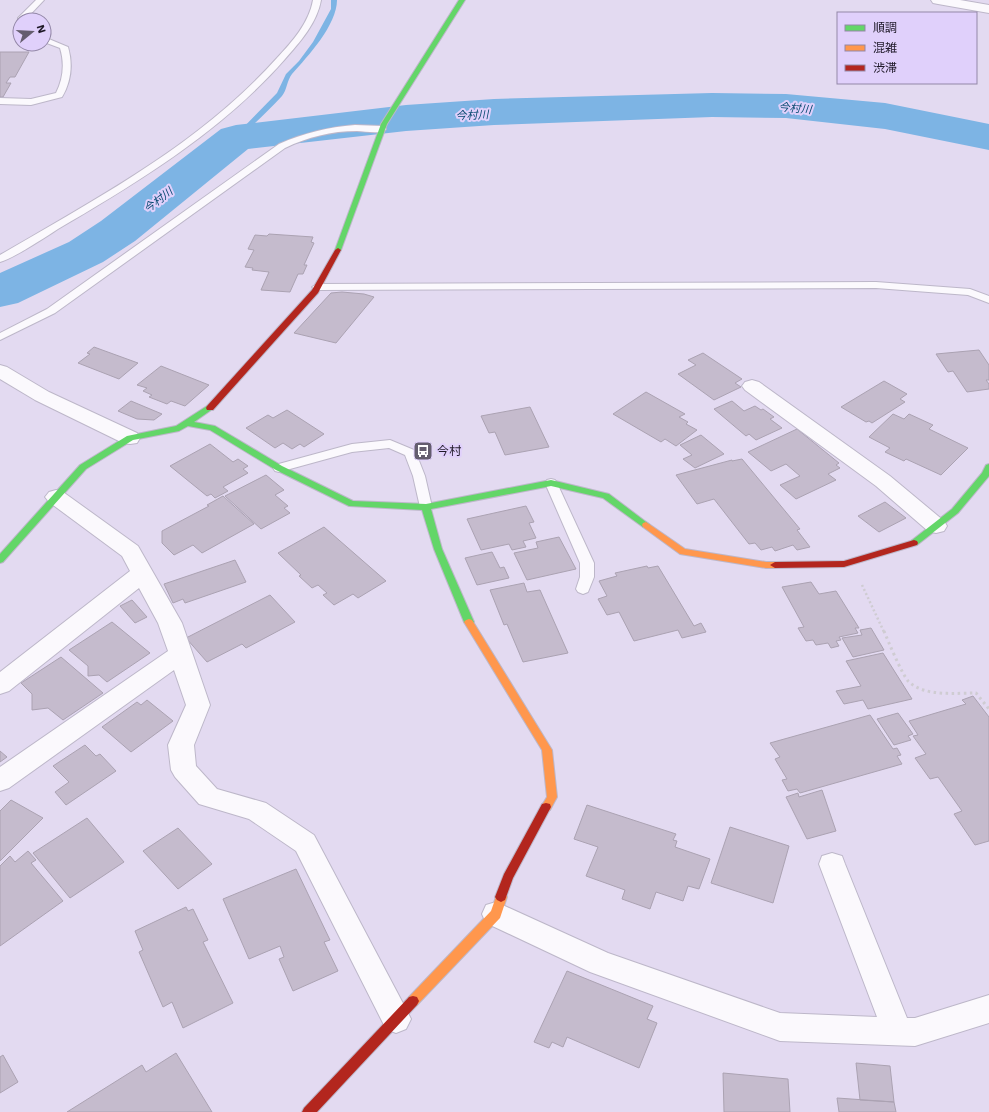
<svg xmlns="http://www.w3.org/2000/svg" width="989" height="1112" font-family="'Work Sans','Noto Sans JP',sans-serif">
	<rect width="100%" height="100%" fill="#e3daf1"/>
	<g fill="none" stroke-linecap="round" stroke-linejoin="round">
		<!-- stream -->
		<path fill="#7db4e4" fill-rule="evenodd" d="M331,0H337C337,25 308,56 292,74C287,80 287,90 282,96C268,111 253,125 238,139H234V137L277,93L286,74L299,61L313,42L331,9Z"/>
		<!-- river -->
		<path fill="#7db4e4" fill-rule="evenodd" d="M712,93L786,94L885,103L989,124V150L885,129L786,118L712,117L494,125L406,131L248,149L135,241L103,262L18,303L0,307V273L69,242L101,221L221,129L236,125L406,105L494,99Z"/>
	</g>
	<!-- building -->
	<path fill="#c5bbcd" stroke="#aba2b2" d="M0,52H29L15,77H10L6,83H11L3,97H0Z
		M269,234L313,237L311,242L314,243L304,265H307L303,274H298L290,292L261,290L269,272L252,270L253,268L245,267L254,250L248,249L255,235L267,236Z
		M342,292L364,294L374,297L336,343L294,333L331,293Z
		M94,347L138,363L119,379L78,363L90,354L87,353Z
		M979,350L989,365V380H986L989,384V389L967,392L953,371L948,372L936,354Z
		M703,353L742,379L735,383L741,387L714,400L678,374L696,365L688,360Z
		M161,366L209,385L185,406L171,401L167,404L149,397L152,395L143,391L147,388L137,385Z
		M884,381L907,394L900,399L905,402L872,423L869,421L866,422L841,407Z
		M646,392L685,414L679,417L688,422L686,424L697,430L676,446L665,439L661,442L613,414Z
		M131,401L162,414L154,420L137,419L118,411Z
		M732,401L744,411L755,406L761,410L763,409L774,417L770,419L782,428L756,440L749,434L746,436L714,409Z
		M530,407L549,447L505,455L495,432L489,433L481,416Z
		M287,410L324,434L304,447L300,444L292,449L283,443L275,448L246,428L268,415L273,418Z
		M893,414L904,419L909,414L933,425L929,429L968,448L941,475L906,459L904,461L885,452L890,448L869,437Z
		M797,429L839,463L836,465L840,468L828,474L836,480L796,499L780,485L800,476L786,464L771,471L748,452Z
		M701,435L724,454L695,468L683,459L692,455L680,445Z
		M210,444L233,462L238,459L248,466L243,469L248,473L223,487L228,491L215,498L211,494L207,496L170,466Z
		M742,459L800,529L797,530L810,547L797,550L793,545L775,551L772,547L761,550L755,543L749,544L714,499L697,504L676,475L732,460V461Z
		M266,475L284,490L275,495L288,506L284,508L290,513L261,529L225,496Z
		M223,496L254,524L202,553L193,545L174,555L162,543V531L209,506L207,505Z
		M885,502L906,518L879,532L858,516Z
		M526,506L534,522L529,523L536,538L523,541L526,547L512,550L509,544L481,550L467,519Z
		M324,527L386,581L358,598L353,594L334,605L323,595L327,593L318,585L312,588L299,576L301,575L278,553Z
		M559,537L576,569L527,580L514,553L538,548L536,542Z
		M492,552L500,568L504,567L509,578L477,585L465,558Z
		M235,560L246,582L185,603L183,599L173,603L164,584Z
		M647,566L648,568L658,566L694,626L701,623L706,632L682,638L678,630L634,641L619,612L607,615L598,599L607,596L599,581L617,576L615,573Z
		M811,582L819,594L836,591L859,628H855L858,633L839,637L841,640L836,641L839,646L831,648L828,643L816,645L813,640L806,641L798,628L804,627L782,587Z
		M524,583L527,592L540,590L568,653L523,662L507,624L504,625L490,590Z
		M270,595L295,622L246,648L242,644L207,662L186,638Z
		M132,600L147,617L135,623L120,606Z
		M112,622L150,653L107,682L99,675L88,676V666L69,650Z
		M871,628L884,650L853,657L842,638L862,635L860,630Z
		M883,653L912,699L868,709L863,700L844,704L836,691L861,686L846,661Z
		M61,657L103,693L63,720L48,708L32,710V694L21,683Z
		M973,696L989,717V841L975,845L954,814L962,811L938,777L930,779L915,758L926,754L913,736L918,735L909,721L966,704L962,700Z
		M147,700L173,721L131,752L102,727L137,702L141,705Z
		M898,713L913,734L908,736L911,740L894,745L877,719Z
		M870,715L893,749L897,748L901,755L897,756L902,764L800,793L797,789L788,791L782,780L787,779L775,759L780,757L770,743Z
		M85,745L96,756L100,754L116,771L66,805L55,792L69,782L53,766Z
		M0,751L7,757L0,762Z
		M822,790L836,831L807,839L786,797L798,793L799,797Z
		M11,800L43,818L0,861V811Z
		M587,805L676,834L673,840L677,841L675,847L710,859L699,889L688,886L683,901L656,892L650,909L622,899L625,890L586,876L598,847L574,839Z
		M87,818L124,862L70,898L33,853Z
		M730,827L789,846L773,903L711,883Z
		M178,828L212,864L178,889L143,851Z
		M28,851L36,860L31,863L63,901L0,946V866L10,856L15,862Z
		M296,869L330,940L324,942L338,971L293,991L279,959L284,957L280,946L249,959L223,899Z
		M186,907L188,911L193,909L208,940L203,942L233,1003L183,1028L172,1002L163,1007L139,952L143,950L135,931Z
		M567,971L653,1006L647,1019L657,1023L639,1068L567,1037L563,1047L552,1042L549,1048L534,1042Z
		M176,1053L212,1112H67L142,1065L146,1072Z
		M3,1055L18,1082L0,1093V1057Z
		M856,1063L890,1066L894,1102L860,1100Z
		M723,1073L788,1079L790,1112H724Z
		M837,1098L894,1102L896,1112H839Z"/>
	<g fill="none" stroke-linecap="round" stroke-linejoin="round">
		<!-- lane casing -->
		<g stroke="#bdb7c9" stroke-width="2">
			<path id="lane" d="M36,0H44L25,20H20V22H18V18Z
				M313,0H321C317,23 300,42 285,59C222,131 140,181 58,229C44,238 14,258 0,262V255C98,198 200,144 277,58C292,42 309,23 313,0Z
				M44,37L68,47C73,64 71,82 62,97L31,105L0,104V98L31,99L56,93C63,79 65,64 60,48L44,42Z
				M355,125L382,126L386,129C381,135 365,131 357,131C331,131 308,137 285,148L55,313L0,340V333L47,309L279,144C304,133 328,127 355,125Z
				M876,282L970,289L989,296V303L968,295L876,288L317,290L312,287L317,284Z
				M390,440L414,450L416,453L425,476L432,507L430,510L426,511L422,510L420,507L413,476L405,455L389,448L352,452L279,472L275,471L273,468L275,465L352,444Z
				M551,479L555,480L557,483L594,563V577L588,592L583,594L578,592L576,589L580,577V563L545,483L547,480Z"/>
		</g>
		<!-- street casing -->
		<g stroke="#bdb7c9" stroke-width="2">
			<path id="street" d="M931,0H960L989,5V13L938,4L933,3Z
				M0,365L7,367L49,392L137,433L140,438L137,443L130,444L123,443L35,400L0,379Z
				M752,380L759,382L890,476L944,521L947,526L944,531L936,533L928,531L876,486L745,390L742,386L745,382Z
				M56,490L63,492L138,546L182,623L210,705L194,745L196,766L217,789L266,803L314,835L406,1009L411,1019L406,1029L396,1033L386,1029L296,851L249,819L199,804L175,777L171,770L168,745L186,705L174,670L9,788L0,791V767L168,651L158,623L139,588L9,691L0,694V672L130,571L122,556L49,502L45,497L49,492Z
				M832,853L842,856L845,864L907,1018H915L989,995V1023L915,1046L780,1041L590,972L486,923L482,914L486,905L496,902L608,953L780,1013L877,1017L819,864L822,856Z"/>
		</g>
		<!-- fast casing -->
		<g stroke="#bdb7c9" stroke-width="2">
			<path id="fast" d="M459,0H465L387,124L341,250L338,252L336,251L335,250L381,124Z
				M207,406H210L214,408L194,422L215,426L282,466L353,501L426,504L551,480L609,494L650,525L649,527H643L603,498L551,486L431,509L442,549L474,622L472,624H466L464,622L434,549L422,510L349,506L276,470L210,430L188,426L179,431L133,440L86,469L3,562L0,563V554L80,465L127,436L176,426Z
				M989,464V476L958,513L917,545H911L910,543L911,541L952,509L982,473L986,465Z"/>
		</g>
		<!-- slow casing -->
		<g stroke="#bdb7c9" stroke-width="2">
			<path id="slow" d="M646,522L685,549L766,562H775L780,565L775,568H766L680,554L643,527L642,525L643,523Z
				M469,619L472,620L552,750L557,797L550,810L546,811L542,810L541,807L547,797L542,750L464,622L466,620Z
				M501,892L505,894L507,897L500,918L417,1005L413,1006L409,1005L407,1001L409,997L491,911L497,894Z"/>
		</g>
		<!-- jam casing -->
		<g stroke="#bdb7c9" stroke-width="2">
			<path id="jam" d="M338,248L341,250L318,293L213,410H207L206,408L207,406L312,290L335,250Z
				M914,540L917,541L918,543L917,545L844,567L775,568L770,565L775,562L844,561Z
				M546,803L550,804L551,807L513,878L505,900L501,902L497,900L495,897L504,874L542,804Z
				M413,996L417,997L419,1001L417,1005L317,1112H302L304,1108L409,997Z"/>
		</g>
		<!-- path-far1 -->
		<path stroke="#cfccd2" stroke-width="2.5" stroke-dasharray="2 2.5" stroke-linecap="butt" d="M862,585L884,632"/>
		<!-- path -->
		<path stroke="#cfccd2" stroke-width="3" stroke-dasharray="2.5 3.5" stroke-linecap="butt" d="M884,631C888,641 902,674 908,681C924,697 955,693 976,693L989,709"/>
		<!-- lane -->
		<use href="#lane" fill="#fbf9fd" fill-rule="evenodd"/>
		<!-- street -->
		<use href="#street" fill="#fbf9fd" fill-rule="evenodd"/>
		<!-- fast -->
		<use href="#fast" fill="#63d668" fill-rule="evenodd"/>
		<!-- slow -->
		<use href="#slow" fill="#ff974d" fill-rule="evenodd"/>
		<!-- jam -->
		<use href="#jam" fill="#b3261e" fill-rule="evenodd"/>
	</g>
	<!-- icons -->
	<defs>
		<g id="bus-square" transform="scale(1)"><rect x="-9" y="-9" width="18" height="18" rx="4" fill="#645d6e" stroke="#e0d0fb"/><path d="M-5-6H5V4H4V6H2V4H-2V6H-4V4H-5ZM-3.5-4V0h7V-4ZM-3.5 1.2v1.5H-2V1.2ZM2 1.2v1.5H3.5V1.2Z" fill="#fff"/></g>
	</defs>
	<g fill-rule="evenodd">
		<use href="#bus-square" x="423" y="451"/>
	</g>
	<g text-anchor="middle" stroke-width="4" stroke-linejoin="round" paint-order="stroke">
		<!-- far-water labels -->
		<g font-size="11" font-style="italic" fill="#05486f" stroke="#e0d0fb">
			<text transform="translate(795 108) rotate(5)" y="4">今村川</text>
			<text transform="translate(472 115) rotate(-3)" y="4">今村川</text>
			<text transform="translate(158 200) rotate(-38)" y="4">今村川</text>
		</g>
		<!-- poi labels -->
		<g font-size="12" fill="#1f1928" stroke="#e0d0fb" text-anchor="start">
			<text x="437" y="455">今村</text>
		</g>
	</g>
	<!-- legend -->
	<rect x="837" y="12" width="140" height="72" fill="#e0d0fb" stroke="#9387a7"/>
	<rect x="845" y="25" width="20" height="6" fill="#63d668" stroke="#9387a7"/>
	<text x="873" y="32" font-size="12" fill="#1f1928">順調</text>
	<rect x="845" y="45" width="20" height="6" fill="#ff974d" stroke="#9387a7"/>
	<text x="873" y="52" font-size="12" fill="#1f1928">混雑</text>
	<rect x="845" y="65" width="20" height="6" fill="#b3261e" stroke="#9387a7"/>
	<text x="873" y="72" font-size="12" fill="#1f1928">渋滞</text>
	<!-- north arrow -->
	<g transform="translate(32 32) rotate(72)"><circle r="19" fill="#e0d0fb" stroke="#9387a7"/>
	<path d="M0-3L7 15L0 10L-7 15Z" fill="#645d6e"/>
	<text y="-6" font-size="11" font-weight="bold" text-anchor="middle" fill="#1f1928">N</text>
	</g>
</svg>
